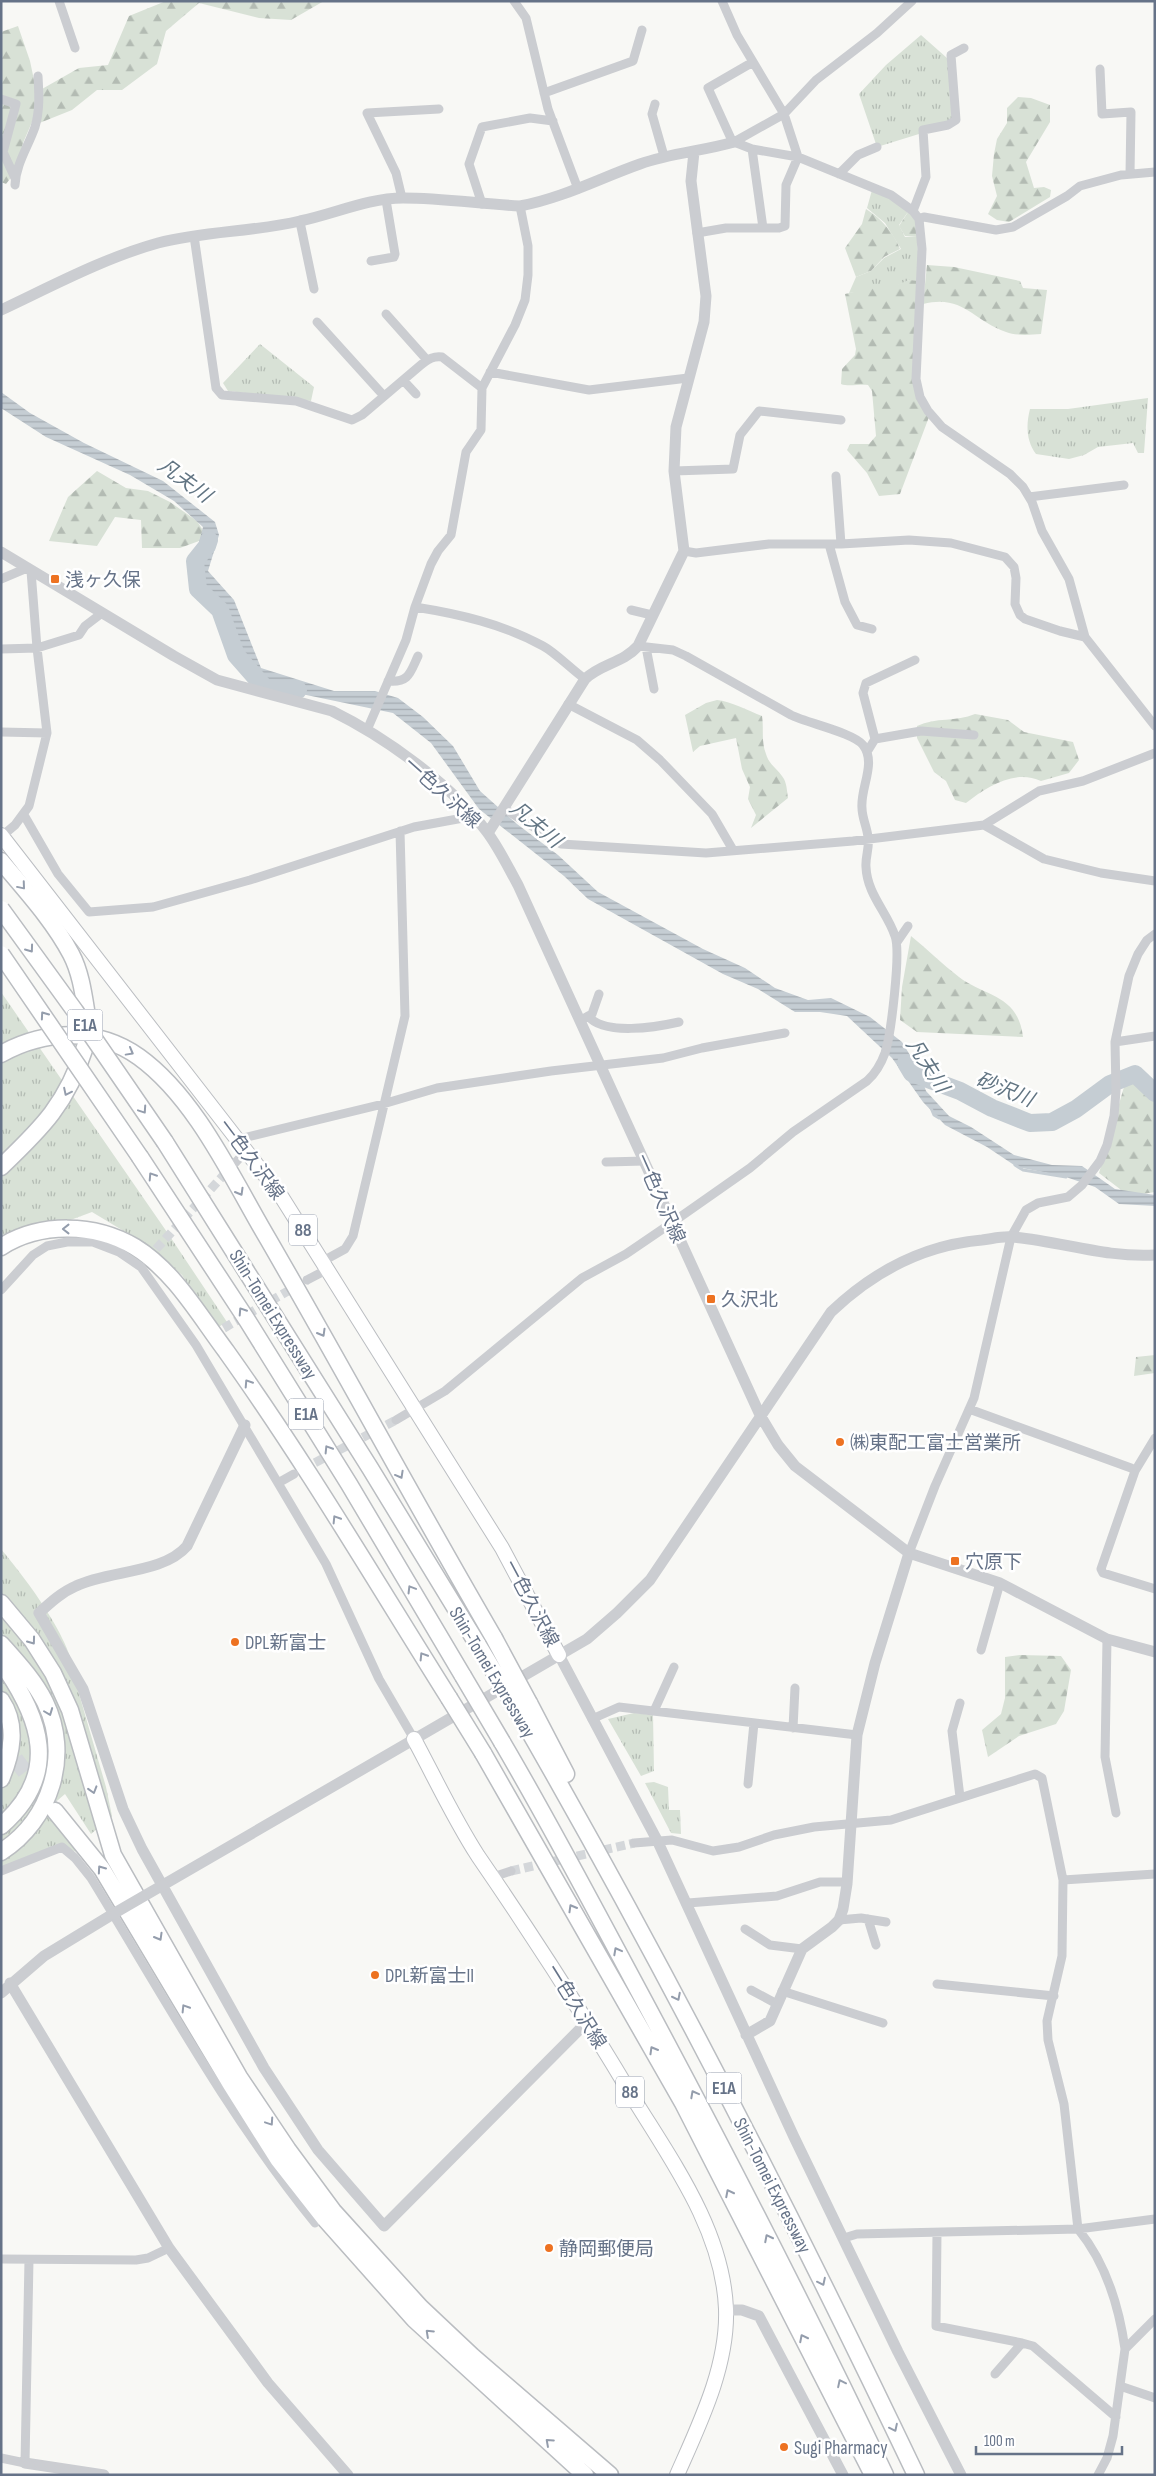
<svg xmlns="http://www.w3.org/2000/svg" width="1156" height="2476" font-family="'Sofia Sans Condensed','Noto Sans JP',sans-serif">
	<defs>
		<pattern id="grass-tufts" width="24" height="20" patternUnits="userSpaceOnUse" patternTransform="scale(1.25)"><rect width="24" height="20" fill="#d8e1d6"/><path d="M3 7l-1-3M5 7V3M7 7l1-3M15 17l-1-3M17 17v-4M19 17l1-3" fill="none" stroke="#b3bbb3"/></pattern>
		<pattern id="forest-firs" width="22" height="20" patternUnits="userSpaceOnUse" patternTransform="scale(1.25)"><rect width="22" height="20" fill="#d8e1d6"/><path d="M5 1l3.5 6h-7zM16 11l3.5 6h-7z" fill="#b3bbb3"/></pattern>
		<pattern id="water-rules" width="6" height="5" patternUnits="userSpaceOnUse" patternTransform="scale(1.25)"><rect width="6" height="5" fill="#c5cdd3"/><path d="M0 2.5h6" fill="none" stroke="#a4abb1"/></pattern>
	</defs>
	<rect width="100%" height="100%" fill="#f8f8f5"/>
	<!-- grass -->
	<path fill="url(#grass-tufts)" d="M921,35L947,58L956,115L948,125L877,147L859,94L886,65Z
		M872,190L910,209L899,225L905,237H917L920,281L910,280L891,288L849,293L856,277L871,271L884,258L901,249L885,223L867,208Z
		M260,344L314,387L311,401L228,391L223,383Z
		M1148,398L1144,453H1138L1133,443L1098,447L1084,455L1069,459L1036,454C1026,441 1026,424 1030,409H1068Z
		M1,992L169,1235L227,1322L215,1329L182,1275L132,1236L92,1212L1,1246Z
		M1,1549C26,1579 74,1641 75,1680L106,1787L112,1816L91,1834L65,1794L51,1806L81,1848L77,1852L62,1847L1,1875Z
		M634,1713L653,1715L654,1771L641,1776L608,1719Z
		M654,1782L668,1787L669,1810H680L681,1834L671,1833L645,1783Z"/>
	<!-- forest -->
	<path fill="url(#forest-firs)" d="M166,1H324L291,20L259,18L199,3L166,31L157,64L122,90H97L72,110L37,124L38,108L23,143L17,170L6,184L1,182V32L18,26L30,61L39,104L42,89L79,68L108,65L129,16Z
		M1018,97L1031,98L1050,105V122L1026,162L1034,188L1044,187L1051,190L1050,197L1009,222L997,220L988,214L997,196L992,176L994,154L997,139L1007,123V108Z
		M866,209C881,218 894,233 900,249L884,257L871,271L856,277L845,248L862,224Z
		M910,209L917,219V237L905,236L899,226Z
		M927,265L954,267L1020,281L1023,288L1047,290L1041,334C1029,335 1017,336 1006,332C972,320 963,294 923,304Z
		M910,280L920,281L916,377L929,417L900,494L879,496L867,473L847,450L850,444H869L876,436L872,391L868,385C859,384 848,387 841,384L842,369L855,355L856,349L845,294L884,285L891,287Z
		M97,471L126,488L148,491L170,502L197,521L204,532L199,541L180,548H142L141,520L115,517L97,546L49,541L68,497Z
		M717,700C730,701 749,711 762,716C764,729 761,741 766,754C769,765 779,770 784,779C787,785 787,792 788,798L751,828L756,815L748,799L750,787L742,769L736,738L700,746L693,752L685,715L706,703Z
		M975,714L1008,720L1024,732L1073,742L1079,760L1069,773L1041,781C1014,769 987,787 966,803L955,800L946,781L934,772L917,738V726C936,717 956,722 975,714Z
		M911,936C927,949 942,964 959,977C985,997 1018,994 1023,1037L917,1032L900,1020L902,987Z
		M1143,1079L1155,1104V1192L1129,1196L1099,1173L1126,1080Z
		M1155,1355V1373L1134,1376L1136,1357Z
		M1020,1655L1061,1656L1071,1670L1064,1711L1056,1724L1019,1736L988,1757L982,1730L1001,1714L1005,1698V1657Z"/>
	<!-- water -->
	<path fill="url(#water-rules)" d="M1,392L30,413L84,443L163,481L215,522L219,535L208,571L234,600L261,668L334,691H375L398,698L423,717L453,746L480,791L517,824L558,855L598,892L703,949L745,968L775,988L808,1000L831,998L870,1017L902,1042L919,1070L926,1091L949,1116L971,1127L1014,1155L1052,1165L1082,1166L1115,1189L1155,1195V1206L1119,1204L1095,1187L1063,1176L1017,1167L987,1147L945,1125L923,1102L892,1058L847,1016L820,1012H795L758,989L723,974L588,899L564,876L479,809L431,743L393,713L263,686L251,678L241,660L223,610L198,589L197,550L203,527L174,501L130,475L46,437L1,408Z"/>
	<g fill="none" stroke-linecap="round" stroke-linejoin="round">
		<!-- stream -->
		<path stroke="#c5cdd3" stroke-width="3" d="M931,1108L934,1115L939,1118
			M1015,1165L1023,1170L1066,1177"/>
		<!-- river -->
		<path stroke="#c5cdd3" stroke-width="18" d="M209,540L207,546L195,561L198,589L220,610L236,655L265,688L298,690
			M906,1063L912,1073L960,1091L992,1108L1030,1123L1052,1122L1076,1109L1110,1084L1135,1074L1155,1093"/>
		<!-- minor-tunnel -->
		<path stroke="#d4d7da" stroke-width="9" stroke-dasharray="9 4.5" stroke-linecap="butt" d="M147,1259L231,1167
			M212,1335L307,1280
			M303,1469L396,1420
			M511,1871L634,1843"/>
		<!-- motorway-tunnel -->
		<path stroke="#d4d7da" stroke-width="16" stroke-dasharray="16 8" stroke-linecap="butt" d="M1,1740L53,1809"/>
		<!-- primary casing -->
		<g stroke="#bbbec2" stroke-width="16">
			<path id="primary" d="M1,835L281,1196L502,1548L559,1655
				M414,1739C435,1778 454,1819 478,1856C533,1936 585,2017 635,2101C674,2164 723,2232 726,2309C728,2366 700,2423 677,2475"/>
		</g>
		<!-- motorway casing -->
		<g stroke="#babdc1" stroke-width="19">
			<path id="motorway" d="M1,861C26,891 53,920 71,954C82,975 84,999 88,1022
				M1,1054C44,1030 97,1027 139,1057C196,1098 233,1180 268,1239C345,1372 417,1506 494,1638
				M165,1142L370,1468L478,1645
				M140,1157L247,1320L349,1484L463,1676
				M1,1167C43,1127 67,1103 85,1047
				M1,1247C40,1222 95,1223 135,1247C174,1271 199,1315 226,1351C306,1463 376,1582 449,1698
				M1,1603L32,1640L53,1673L70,1710L113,1855L239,2077L288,2150L333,2211L420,2307L472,2356L610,2475
				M1,1644C17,1662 34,1680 45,1702C71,1755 51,1820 1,1852
				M1,1662C41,1718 61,1774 1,1826
				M1,1700C18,1725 12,1753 1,1779
				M529,1703L566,1774
				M517,1710C661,1959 792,2215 916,2475
				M502,1742C548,1820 591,1902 634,1982C721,2144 806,2308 885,2475
				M483,1753L683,2103L873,2475
				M55,1811L102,1869L230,2083L278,2159L325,2219L414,2319L585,2475"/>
		</g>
		<!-- minor -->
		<path stroke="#cbcdd1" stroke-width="9" d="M59,1L75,48
			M514,1L526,18L548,109L578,189
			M1100,69L1102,114L1131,112L1130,174
			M544,93L633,61L642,30
			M1,99L16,104L3,152L15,178
			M655,104L652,114L664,156
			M734,142L752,149L798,157L891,195L913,211L919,219L922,249L916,379L920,397L928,411L942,427L1010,474L1023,487L1032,502L1042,531L1069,579L1085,637L1155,726
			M734,142L784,114L816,80L877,33L912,1
			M733,143L708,88L753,62
			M752,149L763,228
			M839,174L858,155L877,147
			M15,185C16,164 28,147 35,127C40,110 39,94 38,76
			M402,198L396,173L367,113L439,109
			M482,204L469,164L482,127L530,118L553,121
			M913,211L926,177L923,130L948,125L956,120L951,55L964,48
			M919,219L924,217L996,230L1013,227L1067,196L1080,186L1121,175L1155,172
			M300,222L314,289
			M697,233L726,228H779L785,226L786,185L798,157L784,114L737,35L722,1
			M194,236L216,388L222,395L296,401L352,420L362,415L422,364C429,359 433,356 442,357L482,388
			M371,261L394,257L395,254L386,200
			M386,314L427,360
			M317,322L384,396
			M490,372L589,390L688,378
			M403,380L416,394
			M674,471L733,469L740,435L759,411L841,420
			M836,476L841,544
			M1029,497L1124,485
			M829,544L845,602L857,625L872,629
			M684,551L696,553L769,544H841L909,540L951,543L1005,557L1014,567L1016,578L1015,604L1020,615L1025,619L1060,631L1085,637
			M1,579L27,568
			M415,607C459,614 503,624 543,646C556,653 572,670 585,679
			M631,610L652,615
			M646,647L654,689
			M1,649L37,648L79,635L85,626L102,613
			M388,681C409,683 410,673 418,656
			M568,704L637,740L660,760L712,814L733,850
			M367,730L406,640L415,607L431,564L438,551L451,535L466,452L481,430L482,388L515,325L525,300L528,275V246L520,206
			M1,732L47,733
			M875,739L921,731L974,735
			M867,752L875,739L863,693L866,683L915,660
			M503,808L561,844L706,853L853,841L984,825L1039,791L1083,781L1155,753
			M24,815L58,874L89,912L153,907L250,880L414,827L474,816
			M984,825L1044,859L1101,873L1155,881
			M2,836L15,825L29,806L47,733L37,648L31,571
			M897,942L908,926
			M588,1016C604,1036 657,1027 679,1022
			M583,1019L592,1014L599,994
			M1115,1042L1155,1036
			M239,1139L383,1104L437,1088L551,1071L663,1058L702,1048L785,1033
			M606,1162L645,1161
			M235,1163L247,1150
			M323,1261L345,1249L353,1236L405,1016L400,831
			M307,1280L328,1269
			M1,1290L33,1255L47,1246L67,1242H93L119,1252L141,1267L196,1345L278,1483L326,1564L379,1679L414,1739
			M969,1409L1131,1468L1135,1471L1101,1569L1103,1573L1155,1589
			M396,1420L445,1391L582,1278L626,1254L673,1222L750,1168L793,1132L867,1081C876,1073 881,1064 885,1053C891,1035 901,952 895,936C887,912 867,894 866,867C865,857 870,847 868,837C867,827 862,818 862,808C860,788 877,763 863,745C854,733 807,723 791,715L686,656L673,650L638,646
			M1135,1471L1155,1438
			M278,1483L294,1474
			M909,1553L935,1486L974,1398L1011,1237L1026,1210L1038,1203L1068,1197L1082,1185L1100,1161L1107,1145L1114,1116L1116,1091L1115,1042L1129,976L1138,954L1147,940L1155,934
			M1107,1639L1105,1757L1116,1813
			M981,1650L1000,1583
			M654,1711L674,1667
			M592,1719L619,1707L857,1735
			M793,1728L795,1688
			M748,1784L754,1723
			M960,1797L952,1731L960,1703
			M634,1843L672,1840L713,1851L739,1847L774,1835L814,1827L891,1820L1035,1774L1042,1778L1063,1880L1155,1874
			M1,1871L62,1847L75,1858L91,1878C162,1994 229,2117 315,2223
			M493,1877L511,1871
			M1063,1880L1062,1956L1047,2021L1048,2040L1064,2104L1078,2229C1106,2263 1119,2306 1125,2349
			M688,1903L777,1896L820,1882H847
			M868,1919L876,1945
			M839,1920L861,1918L886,1922
			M745,1929L770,1945L802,1949
			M937,1984L1054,1996
			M751,1990L777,2004
			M782,1991L883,2023
			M937,2233L936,2326L1022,2343
			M844,2238L857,2234L1078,2229L1155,2219
			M1,2259L136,2260L148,2258L169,2248
			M995,2374L1022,2343L1033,2346L1116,2417
			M1120,2386L1155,2398
			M1,2458L25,2463L29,2260
			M1098,2475L1107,2458L1113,2436L1125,2349L1155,2319"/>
		<!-- tertiary -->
		<path stroke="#cbcdd1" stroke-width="11" d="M1,310C52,286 104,258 158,243C205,231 253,232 300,221C334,214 368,198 403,198C442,198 481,204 520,206C563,198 600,178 640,164C671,153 703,151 734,142
			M1,552L174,656L217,680L332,711C385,737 452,785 487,832C499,848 508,867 518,885L760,1415L778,1445L795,1466L909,1553L875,1663L857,1735L847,1884L843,1909L839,1920L832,1927L802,1949L770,2021L746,2035
			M488,833L585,679C600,664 623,663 638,646L684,551L674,471L676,427L704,322L706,296L691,181L694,152
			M245,1425L187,1546C163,1574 108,1570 76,1586C62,1592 51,1602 39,1613L83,1689L123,1809L142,1849L264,2068L318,2150L384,2226L587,2022
			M909,1553L1000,1583L1107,1639L1155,1652
			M559,1655L657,1840L794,2137L898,2352L961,2475
			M163,1885L587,1639L617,1613L650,1580L831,1312C873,1272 924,1245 982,1240C991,1239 1002,1236 1012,1237C1060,1241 1106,1258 1155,1255
			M10,1983L169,2248L268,2383L348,2475
			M1,1993L44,1956L113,1914
			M726,2310H742L759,2316L843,2475
			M25,2463L104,2475"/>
		<!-- primary -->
		<use href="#primary" stroke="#fff" stroke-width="14"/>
		<!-- motorway -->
		<use href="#motorway" stroke="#fff" stroke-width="16"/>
		<!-- motorway-bridge casing -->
		<g stroke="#babdc1" stroke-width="19" stroke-linecap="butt">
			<path id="motorway-bridge" d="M1,909L75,1011L165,1142
				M1,954L140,1157
				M494,1638L529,1703
				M478,1645L517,1710
				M463,1676L502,1742
				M449,1698L483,1753"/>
		</g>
		<!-- tertiary-bridge -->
		<path stroke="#cbcdd1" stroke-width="11" d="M113,1914L163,1885"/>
		<!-- motorway-bridge -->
		<use href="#motorway-bridge" stroke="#fff" stroke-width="16"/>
	</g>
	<!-- one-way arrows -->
	<defs><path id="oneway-chevron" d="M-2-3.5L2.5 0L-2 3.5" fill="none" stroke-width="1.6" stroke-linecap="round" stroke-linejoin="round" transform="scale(1.25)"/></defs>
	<g stroke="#949dac">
		<use href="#oneway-chevron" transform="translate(22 886) rotate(50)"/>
		<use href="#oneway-chevron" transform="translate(30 949) rotate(54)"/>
		<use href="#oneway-chevron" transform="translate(44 1015) rotate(-125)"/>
		<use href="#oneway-chevron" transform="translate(130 1052) rotate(29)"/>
		<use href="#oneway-chevron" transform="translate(67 1092) rotate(116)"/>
		<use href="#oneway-chevron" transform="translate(143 1110) rotate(56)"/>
		<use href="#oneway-chevron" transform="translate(152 1176) rotate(-123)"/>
		<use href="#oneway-chevron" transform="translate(240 1192) rotate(60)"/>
		<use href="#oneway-chevron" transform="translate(66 1229) rotate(180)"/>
		<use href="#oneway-chevron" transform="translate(242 1311) rotate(-123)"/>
		<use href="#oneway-chevron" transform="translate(322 1333) rotate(60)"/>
		<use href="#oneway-chevron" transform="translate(248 1383) rotate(-123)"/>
		<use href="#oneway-chevron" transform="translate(328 1449) rotate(-122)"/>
		<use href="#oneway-chevron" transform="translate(400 1475) rotate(61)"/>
		<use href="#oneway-chevron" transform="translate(336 1519) rotate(-122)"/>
		<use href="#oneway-chevron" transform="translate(411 1589) rotate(-121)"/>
		<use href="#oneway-chevron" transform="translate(32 1641) rotate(54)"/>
		<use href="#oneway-chevron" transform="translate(423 1656) rotate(-122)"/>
		<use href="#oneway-chevron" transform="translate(49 1712) rotate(69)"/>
		<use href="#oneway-chevron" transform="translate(93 1790) rotate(73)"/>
		<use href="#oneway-chevron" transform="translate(101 1869) rotate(-125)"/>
		<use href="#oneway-chevron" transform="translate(572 1908) rotate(-120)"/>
		<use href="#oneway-chevron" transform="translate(159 1937) rotate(60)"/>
		<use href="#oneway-chevron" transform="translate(617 1951) rotate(-118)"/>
		<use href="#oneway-chevron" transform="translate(677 1997) rotate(63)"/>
		<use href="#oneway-chevron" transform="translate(185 2008) rotate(-122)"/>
		<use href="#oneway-chevron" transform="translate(653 2050) rotate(-120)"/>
		<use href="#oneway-chevron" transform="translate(694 2094) rotate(-118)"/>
		<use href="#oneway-chevron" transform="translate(270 2122) rotate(56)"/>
		<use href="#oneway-chevron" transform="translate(729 2193) rotate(-117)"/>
		<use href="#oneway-chevron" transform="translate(768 2238) rotate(-117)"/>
		<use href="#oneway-chevron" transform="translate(822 2282) rotate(64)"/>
		<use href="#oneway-chevron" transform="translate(429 2333) rotate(-137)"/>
		<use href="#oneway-chevron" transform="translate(803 2338) rotate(-117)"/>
		<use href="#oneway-chevron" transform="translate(841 2383) rotate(-116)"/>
		<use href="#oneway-chevron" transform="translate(894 2428) rotate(64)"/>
		<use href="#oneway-chevron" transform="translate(549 2442) rotate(-138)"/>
	</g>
	<!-- markers -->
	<g fill="#ed7221" stroke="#fff" stroke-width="2">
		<rect x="50" y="574" width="10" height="10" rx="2.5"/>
		<rect x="706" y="1294" width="10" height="10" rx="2.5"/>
		<circle cx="840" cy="1442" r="5"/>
		<rect x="950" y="1556" width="10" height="10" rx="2.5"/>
		<circle cx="235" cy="1642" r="5"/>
		<circle cx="375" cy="1975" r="5"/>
		<circle cx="549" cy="2248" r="5"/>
		<circle cx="784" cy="2447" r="5"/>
	</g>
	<g text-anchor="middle" stroke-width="5" stroke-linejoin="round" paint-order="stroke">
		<!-- shield labels -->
		<g fill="#fff" stroke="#949dac" stroke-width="1">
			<rect x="67.5" y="1009.5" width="35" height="31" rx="4"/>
			<rect x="289" y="1214.5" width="28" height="31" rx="4"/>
			<rect x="288.5" y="1398.5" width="35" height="31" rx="4"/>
			<rect x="706.5" y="2072.5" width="35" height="31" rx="4"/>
			<rect x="616" y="2076.5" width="28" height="31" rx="4"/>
		</g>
		<g font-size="18" font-weight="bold" fill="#667388">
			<text x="85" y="1031">E1A</text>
			<text x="303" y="1236">88</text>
			<text x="306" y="1420">E1A</text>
			<text x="724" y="2094">E1A</text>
			<text x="630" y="2098">88</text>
		</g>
		<!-- poi labels -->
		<g font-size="19" fill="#667388" stroke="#fff" text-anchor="start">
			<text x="65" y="586">浅ヶ久保</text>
			<text x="721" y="1306">久沢北</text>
			<text x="850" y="1449">㈱東配工富士営業所</text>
			<text x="965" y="1568">穴原下</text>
			<text x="245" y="1649">DPL新富士</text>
			<text x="385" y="1982">DPL新富士II</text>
			<text x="559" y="2255">静岡郵便局</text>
			<text x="794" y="2454">Sugi Pharmacy</text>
		</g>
		<!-- street labels -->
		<g font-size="19" fill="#667388" stroke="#fff">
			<text transform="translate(443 792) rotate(42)" y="7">一色久沢線</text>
			<text transform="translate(252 1159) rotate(53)" y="7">一色久沢線</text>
			<text transform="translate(661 1198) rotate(66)" y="7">一色久沢線</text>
			<text transform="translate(274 1314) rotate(58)" y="7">Shin-Tomei Expressway</text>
			<text transform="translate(532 1603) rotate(62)" y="7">一色久沢線</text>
			<text transform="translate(493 1672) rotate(59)" y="7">Shin-Tomei Expressway</text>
			<text transform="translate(577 2006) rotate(58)" y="7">一色久沢線</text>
			<text transform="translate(773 2185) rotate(63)" y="7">Shin-Tomei Expressway</text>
		</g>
		<!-- water labels -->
		<g font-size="20" font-style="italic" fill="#627583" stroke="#fff">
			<text transform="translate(185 480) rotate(36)" y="7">凡夫川</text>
			<text transform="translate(536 824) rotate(40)" y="7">凡夫川</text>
			<text transform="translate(928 1065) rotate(57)" y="7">凡夫川</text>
			<text transform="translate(1005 1089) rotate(22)" y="7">砂沢川</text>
		</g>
	</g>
	<!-- border -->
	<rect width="1156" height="2476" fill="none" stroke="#667388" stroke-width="5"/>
	<!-- scale -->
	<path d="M976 2446v8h146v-8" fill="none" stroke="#667388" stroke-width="2.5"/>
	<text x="984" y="2446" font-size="15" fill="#667388" stroke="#ffffff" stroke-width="4" paint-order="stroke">100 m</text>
</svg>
